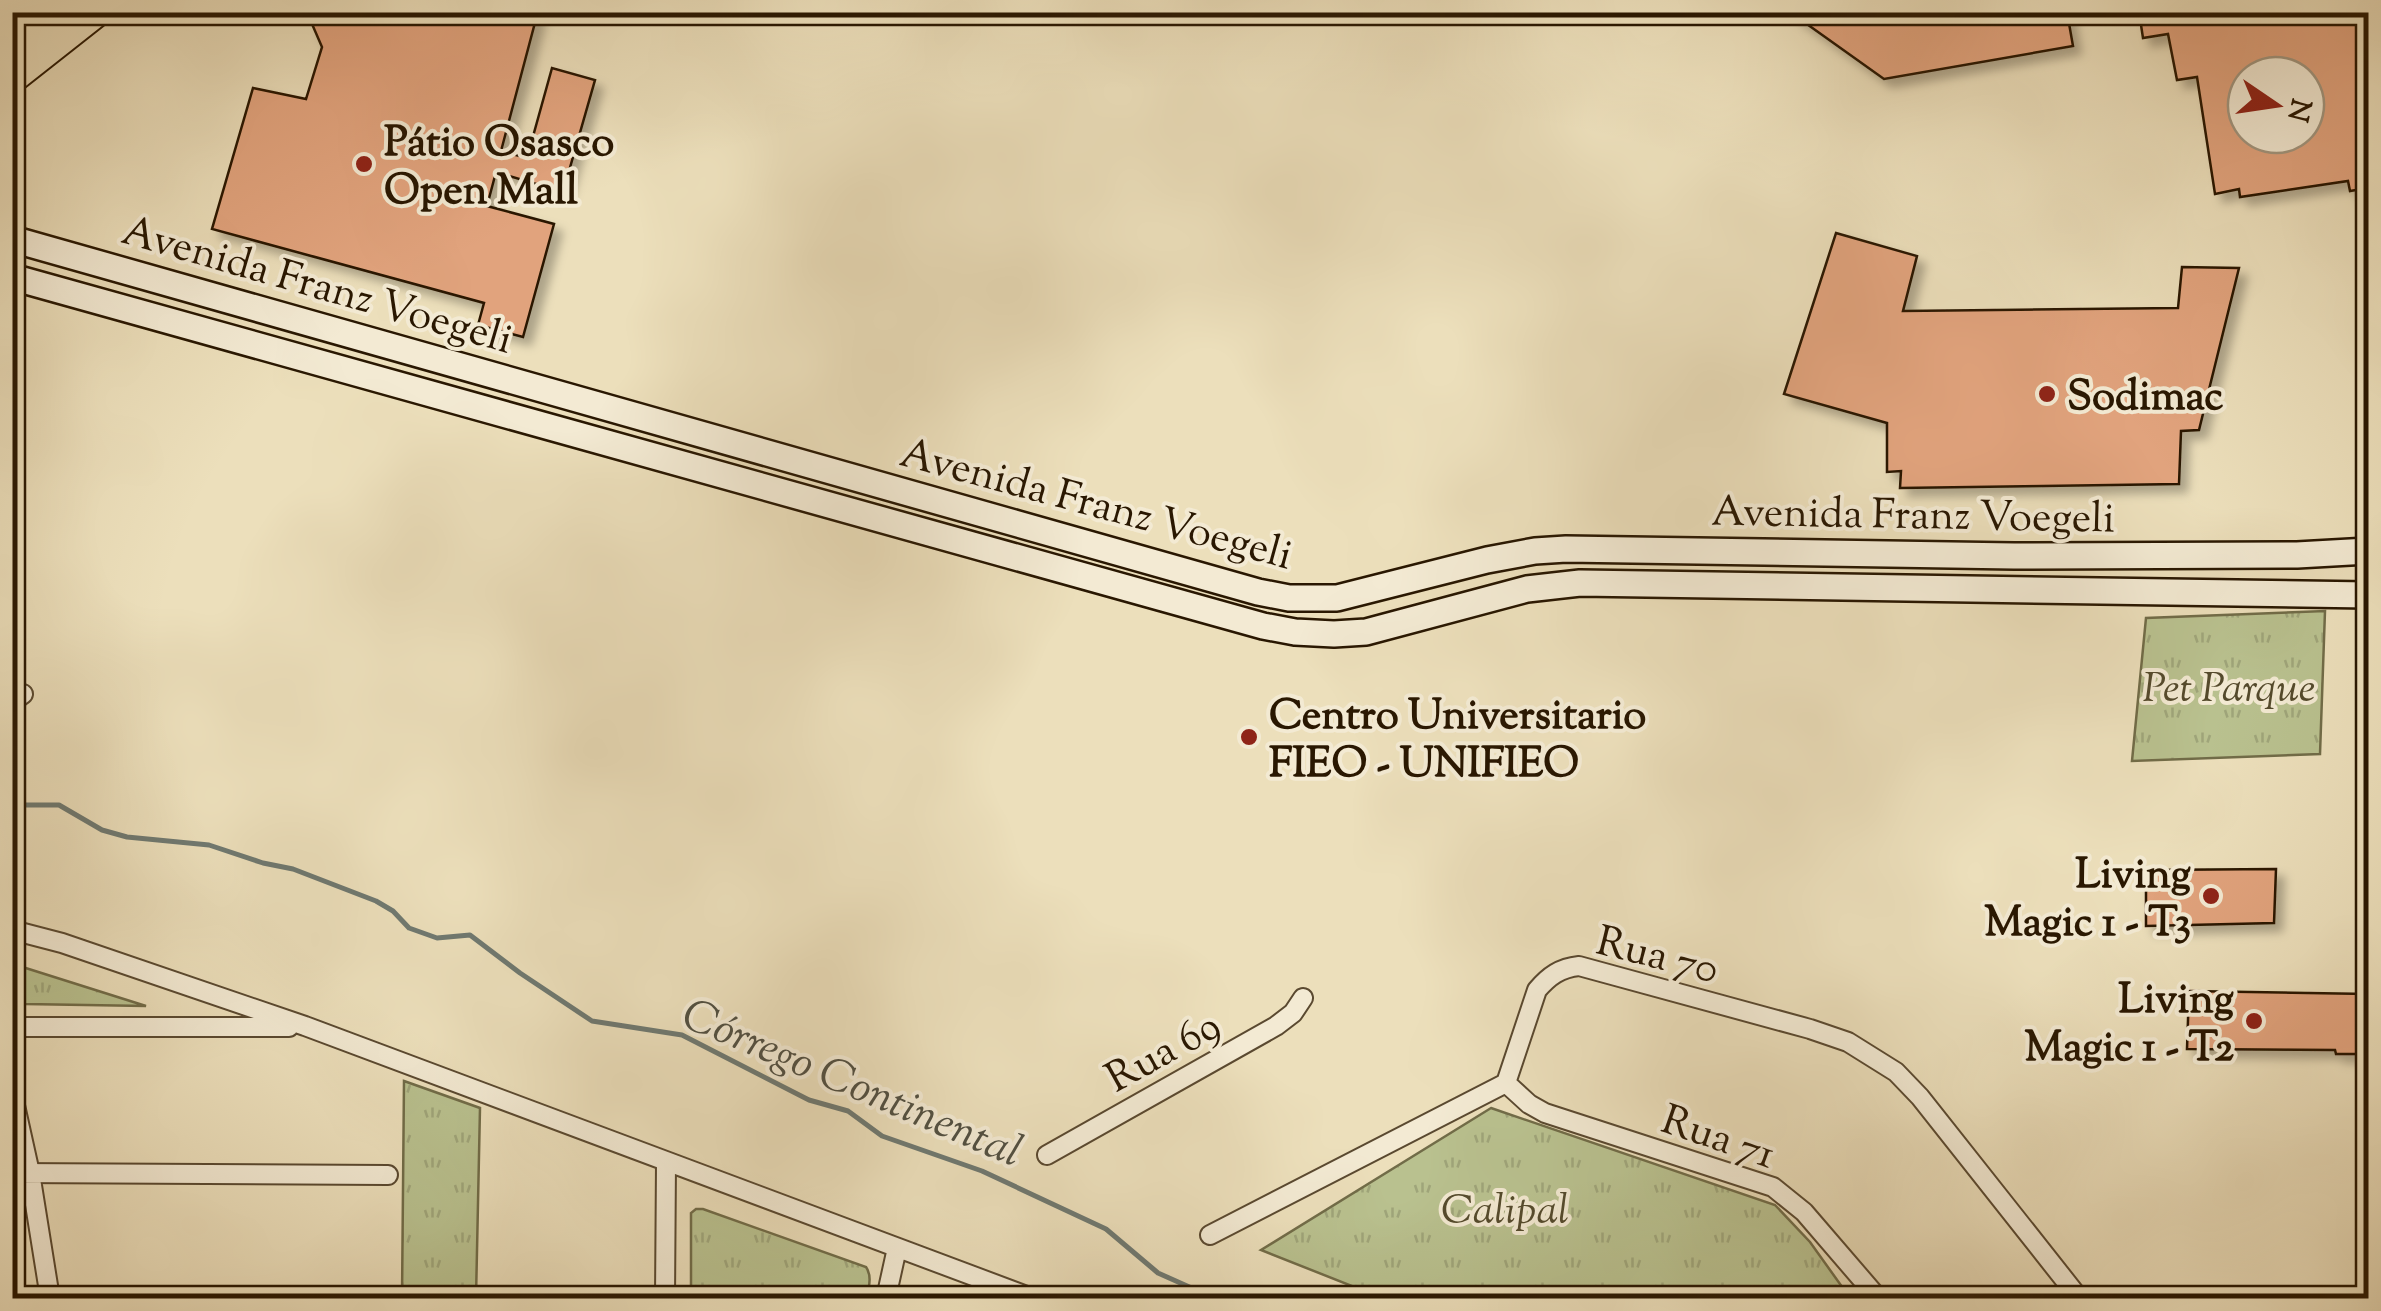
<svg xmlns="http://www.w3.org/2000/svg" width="2381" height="1311" font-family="'Sorts Mill Goudy',serif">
	<defs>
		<pattern id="park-tufts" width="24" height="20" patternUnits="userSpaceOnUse" patternTransform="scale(2.5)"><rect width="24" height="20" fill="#b9c18f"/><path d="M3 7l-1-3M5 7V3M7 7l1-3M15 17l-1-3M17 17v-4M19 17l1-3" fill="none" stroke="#9fa57a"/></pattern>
		<filter id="shadow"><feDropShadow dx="8" dy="8" stdDeviation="5" flood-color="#0004"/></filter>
	</defs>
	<rect width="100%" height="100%" fill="#ecdfbb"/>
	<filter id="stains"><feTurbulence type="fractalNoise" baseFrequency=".002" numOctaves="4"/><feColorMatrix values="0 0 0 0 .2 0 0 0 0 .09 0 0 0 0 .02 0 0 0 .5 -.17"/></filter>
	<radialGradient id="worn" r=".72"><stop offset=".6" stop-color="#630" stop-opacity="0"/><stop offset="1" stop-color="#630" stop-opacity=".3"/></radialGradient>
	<!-- park -->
	<path fill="url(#park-tufts)" stroke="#716c48" stroke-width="2.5" d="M2325,611L2320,754L2132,761L2146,618Z
		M13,964L146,1006L25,1004Z
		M404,1081L480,1108L476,1298H402Z
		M1491,1108L1775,1205L1810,1242L1850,1298H1382L1261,1250Z
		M696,1209H703L866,1267C872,1276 869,1289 865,1298H691V1213Z"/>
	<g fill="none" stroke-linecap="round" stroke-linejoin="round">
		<!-- stream -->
		<path stroke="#6f7971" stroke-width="5" d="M12,805H59L102,830L127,837L209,845L263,863L293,869L376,901L393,911L409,928L437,938L470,935L520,973L592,1021L682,1035L809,1100L848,1111L882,1136L982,1171L1106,1229L1158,1273L1214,1298"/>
	</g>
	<!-- building -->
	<path fill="#e1a37d" stroke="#291701" stroke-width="2.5" fill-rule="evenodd" filter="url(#shadow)" d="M328,12H530L537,15L501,151L527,158L552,68L595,80L563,192L496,172L487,206L554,224L523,337L478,325L484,303L212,229L253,88L306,99L322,47L312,24Z
		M1790,12H2067L2073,46L1884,79Z
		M2139,12H2368V188L2350,191L2348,181L2240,197L2239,189L2215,194L2197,77L2177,80L2168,34L2143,38ZM2246,75H2306V135H2246Z
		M1836,233L1917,256L1903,311L2178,308L2182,267L2239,268L2199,430L2181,431L2179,484L1900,488L1901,471L1887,472V423L1784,394Z
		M2276,869L2274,923L2146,926V870Z
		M2189,991L2368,994V1054H2336L2335,1050L2187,1049Z"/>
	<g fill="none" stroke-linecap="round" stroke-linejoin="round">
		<!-- minor casing -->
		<g stroke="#5a4930" stroke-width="22">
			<path id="minor" d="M12,702L23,694
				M12,930L62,943L305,1026L1032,1298
				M12,1027H289
				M1506,1083L1529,1104L1545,1113L1773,1187L1804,1212L1878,1298
				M12,1092L30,1173L50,1298
				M1047,1155L1276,1026L1293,1013L1303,998
				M12,1173L388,1175
				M1210,1235L1506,1083L1537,990C1549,976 1560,968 1579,966L1810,1029L1848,1042L1896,1072L1920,1097L2079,1298
				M665,1298L666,1164
				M886,1298L897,1248"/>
		</g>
		<!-- secondary casing -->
		<g stroke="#291701" stroke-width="30">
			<path id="secondary" d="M12,239L1258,592L1289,598H1337L1487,560L1535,551L1566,549L2014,556L2297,555L2368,551
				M12,277L1263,626L1295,632L1334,634L1366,632L1527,589L1580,583L2368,595"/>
		</g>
		<!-- primary casing -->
		<g stroke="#291701" stroke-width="32">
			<path id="primary" d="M12,44L54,12
				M12,79L97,12"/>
		</g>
		<!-- minor -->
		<use href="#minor" stroke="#f3ead3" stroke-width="18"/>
		<!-- secondary -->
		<use href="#secondary" stroke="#f3ead3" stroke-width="25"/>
		<!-- primary -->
		<use href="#primary" stroke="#ecdfbb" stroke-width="28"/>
	</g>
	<!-- markers -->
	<g fill="#8f2418" stroke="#f3ead3" stroke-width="4">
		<circle cx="364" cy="164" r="10"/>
		<circle cx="2047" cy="394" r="10"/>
		<circle cx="1249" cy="737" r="10"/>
		<circle cx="2211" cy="896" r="10"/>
		<circle cx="2254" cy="1021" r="10"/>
	</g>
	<g text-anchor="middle" stroke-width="8" stroke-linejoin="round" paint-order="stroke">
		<!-- poi labels -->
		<g font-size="42" font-weight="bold" fill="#291701" stroke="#f3ead3" text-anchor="start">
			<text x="384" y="155">Pátio Osasco<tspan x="384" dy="48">Open Mall</tspan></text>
			<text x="2067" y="409">Sodimac</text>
			<text x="1269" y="728">Centro Universitario<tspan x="1269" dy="48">FIEO - UNIFIEO</tspan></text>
			<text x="2191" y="887" text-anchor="end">Living<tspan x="2191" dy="48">Magic 1 - T3</tspan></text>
			<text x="2234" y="1012" text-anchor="end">Living<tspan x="2234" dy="48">Magic 1 - T2</tspan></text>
		</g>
		<!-- street labels -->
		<g font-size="42" fill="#291701" stroke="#f3ead3">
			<text transform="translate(318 283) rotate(16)" y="15">Avenida Franz Voegeli</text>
			<text transform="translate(1097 502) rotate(15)" y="15">Avenida Franz Voegeli</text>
			<text transform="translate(1913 513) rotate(1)" y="15">Avenida Franz Voegeli</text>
			<text transform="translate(1658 953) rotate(14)" y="15">Rua 70</text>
			<text transform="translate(1162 1050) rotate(-29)" y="15">Rua 69</text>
			<text transform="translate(1719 1135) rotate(19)" y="15">Rua 71</text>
		</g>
		<!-- park labels -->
		<g font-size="42" font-style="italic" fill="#544a2c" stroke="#f3ead3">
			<text x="2229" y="701">Pet Parque</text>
			<text x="1505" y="1223">Calipal</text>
		</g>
		<!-- water labels -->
		<g font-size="45" font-style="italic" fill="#525042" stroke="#f3ead3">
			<text transform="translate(853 1081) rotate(23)" y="16">Córrego Continental</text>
		</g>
	</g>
	<!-- margin -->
	<rect width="2381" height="1311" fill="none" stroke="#ecdfbb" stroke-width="50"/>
	<rect x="15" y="15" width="2351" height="1281" fill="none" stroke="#291701" stroke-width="5"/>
	<rect x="25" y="25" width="2331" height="1261" fill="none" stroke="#291701" stroke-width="2.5"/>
	<!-- north arrow -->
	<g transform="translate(2276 105) rotate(103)"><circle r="48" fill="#f3ead3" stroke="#a2967f" stroke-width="2.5"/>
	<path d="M0-8L18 38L0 25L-18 38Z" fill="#8f2418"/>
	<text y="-15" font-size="28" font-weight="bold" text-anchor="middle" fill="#291701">N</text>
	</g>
	<rect width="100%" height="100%" filter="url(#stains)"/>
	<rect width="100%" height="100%" fill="url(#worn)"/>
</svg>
